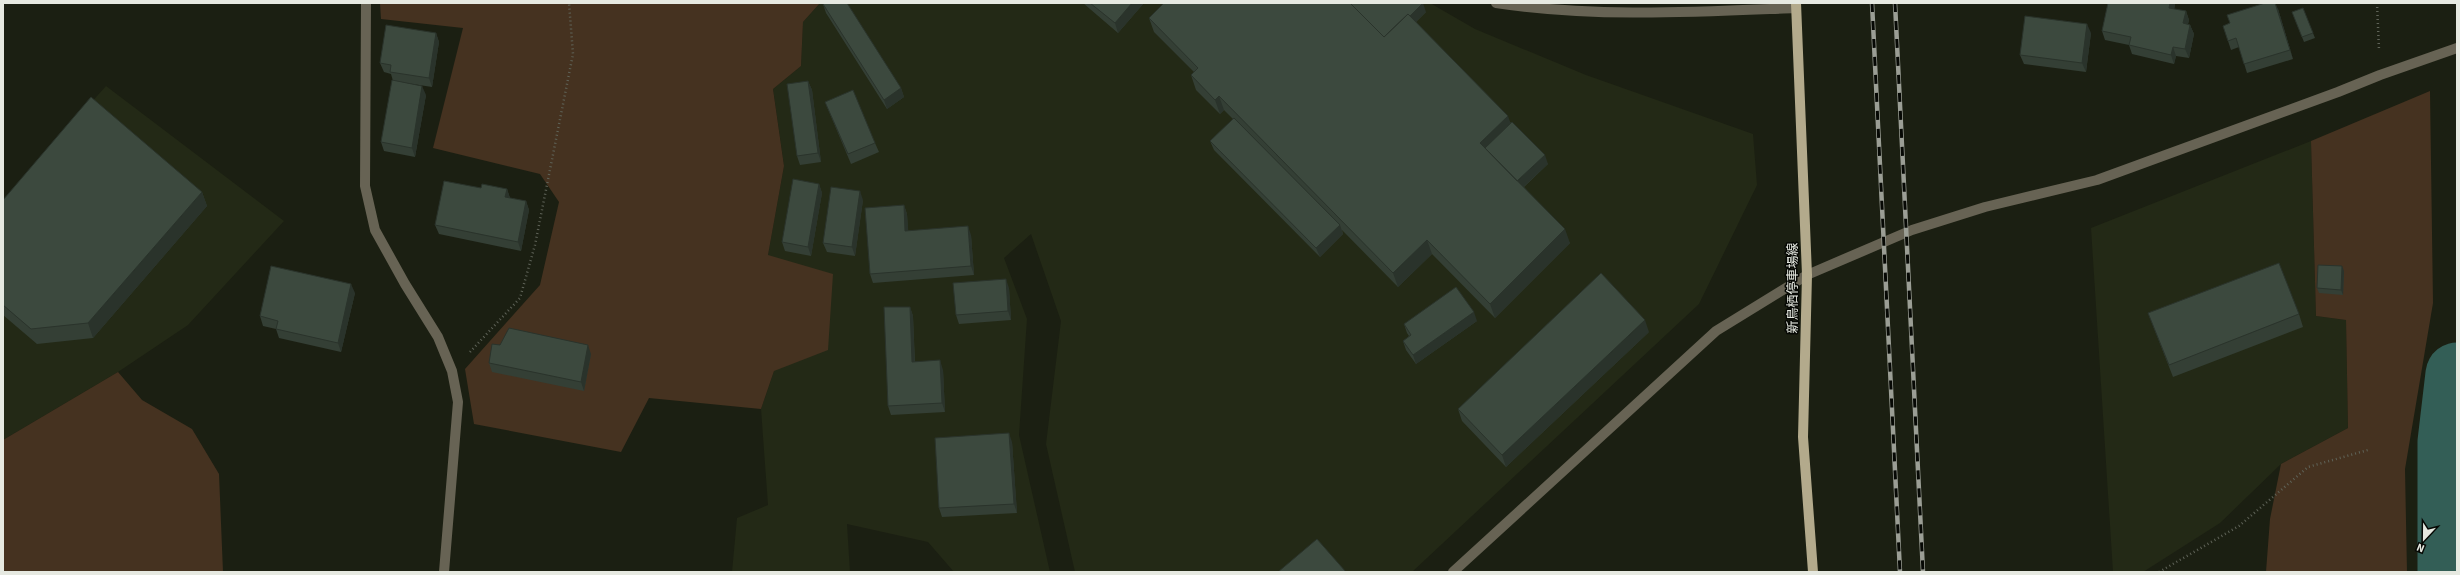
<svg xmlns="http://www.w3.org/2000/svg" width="2460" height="575" font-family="'Source Sans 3','Noto Sans JP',sans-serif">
	<rect width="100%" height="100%" fill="#1b1f12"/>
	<!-- built -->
	<path fill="#232916" d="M820,3H1430L1475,29L1586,75L1753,134L1757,185L1699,304L1412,572H1075L1046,444L1061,321L1031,234L1004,258L1027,319L1019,435L1050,572H954L928,542L847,524L850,572H732L737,518L768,505L761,409L774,371L768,255L784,166L773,89L801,66L803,22Z
		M106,86L284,221L188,325L118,372L3,440V201Z
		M2311,141L2316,316L2346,320L2348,428L2281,464L2220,523L2143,572H2113L2091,228Z"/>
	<!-- green -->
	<path fill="#453220" d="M380,3H820L803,22L801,66L773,89L784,166L768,255L833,274L828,350L774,371L761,409L649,398L621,452L474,424L465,369L540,285L559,202L540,174L433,148L463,28L381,19Z
		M2430,91L2433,303L2405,469L2407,572H2266L2270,519L2281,464L2348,428L2346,320L2316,316L2311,141Z
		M118,372L142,400L192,429L219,474L223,572H3V440Z"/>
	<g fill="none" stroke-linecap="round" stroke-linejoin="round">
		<!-- river -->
		<path stroke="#335e56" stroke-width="63" d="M2449,572V442L2457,374"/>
		<!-- path -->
		<path stroke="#5f6358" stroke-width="2.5" stroke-dasharray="1 3" stroke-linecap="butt" d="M2377,3L2379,50
			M470,352L520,298L535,245L573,54L569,3
			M2159,572L2239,526L2308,467L2368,450"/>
		<!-- minor -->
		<path stroke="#676354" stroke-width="10" d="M366,3L365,186L375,230L405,284L438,337L452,371L458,402L444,572
			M1496,3C1596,18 1696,12 1796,8
			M1453,572L1716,331L1807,275L1912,230L1985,207L2097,180L2338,92L2380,75L2457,48"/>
		<!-- major -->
		<path stroke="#b3aa8c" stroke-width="10" d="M1796,3L1807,275L1803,437L1813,572"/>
		<!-- rail casing -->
		<g stroke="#9b9e95" stroke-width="4.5">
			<path id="rail" d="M1872,3L1900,572
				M1895,3L1923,572"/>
		</g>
		<!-- rail -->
		<use href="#rail" stroke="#060804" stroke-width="3" stroke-dasharray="9" stroke-linecap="butt"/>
	</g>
	<!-- wall -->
	<path fill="#343f35" d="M1083,3H1144L1118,33Z
		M2108,3H2175V5L2174,9L2186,11L2189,20L2188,24L2190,25L2194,34L2189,58L2176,56L2174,64L2132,54L2129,45L2105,40L2102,31Z
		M823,4L901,88L904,97L887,109L826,13Z
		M2278,9L2293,59L2247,73L2239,47L2231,50L2228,41Z
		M1426,12L1416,22L1511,123L1548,164L1524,187L1570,243L1495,318L1432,254L1398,287L1342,230L1343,234L1320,257L1214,150L1210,141L1233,119L1224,110L1220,114L1196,90L1191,75L1194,72L1154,32L1149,18Z
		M2292,12L2313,33L2315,38L2304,42Z
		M436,33L439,42L432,87L393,81L391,74L384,72L380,63Z
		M2091,33L2086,72L2024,64L2020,55Z
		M808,81L812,90L821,162L800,165L797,156Z
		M426,95L415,157L384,151L381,142Z
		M825,102L875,143L879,152L851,164Z
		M819,184L822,193L811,256L785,251L782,242Z
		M481,188L507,189L510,198L526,201L529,210L521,251L439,234L435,225Z
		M202,192L207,206L93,338L37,344L3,315V200Z
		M863,200L855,256L827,252L823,243Z
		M904,205L907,214L908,231L971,235L974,275L873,283L870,274Z
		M2344,271L2343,295L2319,293L2317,288Z
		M1009,288L1011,320L959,324L956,315Z
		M355,293L341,352L279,338L276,329L263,326L260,316Z
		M910,307L913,316L915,362L943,370L945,412L891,415L888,406Z
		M2148,313L2299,314L2303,327L2173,377Z
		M1477,321L1416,364L1406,350L1403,341L1409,336L1407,333L1404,324Z
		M1649,332L1506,467L1462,421L1458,409Z
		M500,345L591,354L584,391L492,372L489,363Z
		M1012,442L1017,513L942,517L939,508Z"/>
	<!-- shaded-wall -->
	<path fill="#2a332b" d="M1132,3H1144L1118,33L1115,23Z
		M1423,3L1426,12L1389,48L1386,39Z
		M2170,3H2175V5L2173,17L2169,8Z
		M2275,3L2278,9L2293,59L2290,50Z
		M2186,11L2189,20L2186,32L2183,23Z
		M2087,24L2091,33L2086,72L2082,63Z
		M2190,25L2194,34L2189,58L2185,49Z
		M436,33L439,42L432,87L429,78Z
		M2173,47L2176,56L2174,64L2171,55Z
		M808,81L812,90L821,162L818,153Z
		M422,86L426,95L415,157L412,148Z
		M901,88L904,97L887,109L884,100Z
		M1219,96L1224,110L1220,114L1215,100Z
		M1508,116L1513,130L1484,148L1480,143Z
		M1545,155L1548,164L1520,190L1517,181Z
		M819,184L822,193L811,256L808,247Z
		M507,189L510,198L505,197Z
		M860,191L863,200L855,256L852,247Z
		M202,192L207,206L93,338L88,323Z
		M526,201L529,210L521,251L518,242Z
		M904,205L907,214L909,240L905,231Z
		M1340,225L1343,234L1320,257L1316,248Z
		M968,226L971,235L974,275L971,266Z
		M1565,229L1570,243L1495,318L1490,304Z
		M1427,240L1432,254L1398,287L1393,273Z
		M2342,266L2344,271L2343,295L2341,290Z
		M1006,279L1009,288L1011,320L1008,311Z
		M351,284L355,293L341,352L338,343Z
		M910,307L913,316L915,371L912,362Z
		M1474,312L1477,321L1416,364L1413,355Z
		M1645,320L1649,332L1506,467L1502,455Z
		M588,345L591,354L584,391L581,382Z
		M940,360L943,370L945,412L942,403Z
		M1009,433L1012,442L1017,513L1014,504Z"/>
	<!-- building -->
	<path fill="#3c493e" stroke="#2a332b" d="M825,3H847L901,88L884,100L823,4Z
		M1090,3H1132L1115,23Z
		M1164,3H1350L1384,37L1408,14L1508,116L1480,143L1565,229L1490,304L1427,240L1393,273L1219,96L1215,100L1191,75L1198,68L1149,18Z
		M1350,3H1423L1410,16L1408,14L1384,37Z
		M2108,3H2170L2169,8L2186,11L2183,23L2190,25L2185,49L2173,47L2171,55L2129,45L2131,37L2102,31Z
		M2265,3H2275L2290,50L2244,64L2236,38L2228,41L2223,26L2230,23L2227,15Z
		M2303,8L2313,33L2302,37L2292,12Z
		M2025,16L2087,24L2082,63L2020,55Z
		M386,25L436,33L429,78L390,72L391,65L380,63Z
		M392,80L422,86L412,148L381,142Z
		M808,81L818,153L797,156L787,84Z
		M853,90L875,143L848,154L825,102Z
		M91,97L202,192L88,323L31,329L3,305V200Z
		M1234,118L1340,225L1316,248L1210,141Z
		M1512,122L1545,155L1517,181L1485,148Z
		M793,179L819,184L808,247L782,242Z
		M444,181L481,188L482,184L507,189L505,197L526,201L518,242L435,225Z
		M831,187L860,191L852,247L823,243Z
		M904,205L905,231L968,226L971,266L870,274L865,208Z
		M2279,263L2299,314L2169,365L2148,313Z
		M2318,265L2342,266L2341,290L2317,288Z
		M271,266L351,284L338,343L276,329L278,321L260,316Z
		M1601,273L1645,320L1502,455L1458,409Z
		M1006,279L1008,311L956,315L953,283Z
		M1456,287L1474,312L1413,355L1403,341L1411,335L1404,324Z
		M884,307H910L912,362L940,360L942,403L888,406Z
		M509,328L588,345L581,382L489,363L492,344L500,345Z
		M1009,433L1014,504L939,508L935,438Z
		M1317,539L1346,572H1278Z"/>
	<g text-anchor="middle" stroke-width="3" stroke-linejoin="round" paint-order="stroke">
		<!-- street labels -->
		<g font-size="13" fill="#e6e9e1" stroke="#060804">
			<text transform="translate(1792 288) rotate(-90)" y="5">新鳥栖停車場線</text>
		</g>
	</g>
	<!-- border -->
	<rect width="2460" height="575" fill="none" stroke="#e6e9e1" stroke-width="8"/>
	<!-- north arrow -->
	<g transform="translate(2424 539) rotate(202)" stroke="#060804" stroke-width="3" paint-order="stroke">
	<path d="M0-3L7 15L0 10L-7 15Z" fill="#e6e9e1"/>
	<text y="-6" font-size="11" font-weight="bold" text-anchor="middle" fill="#e6e9e1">N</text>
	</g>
</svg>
